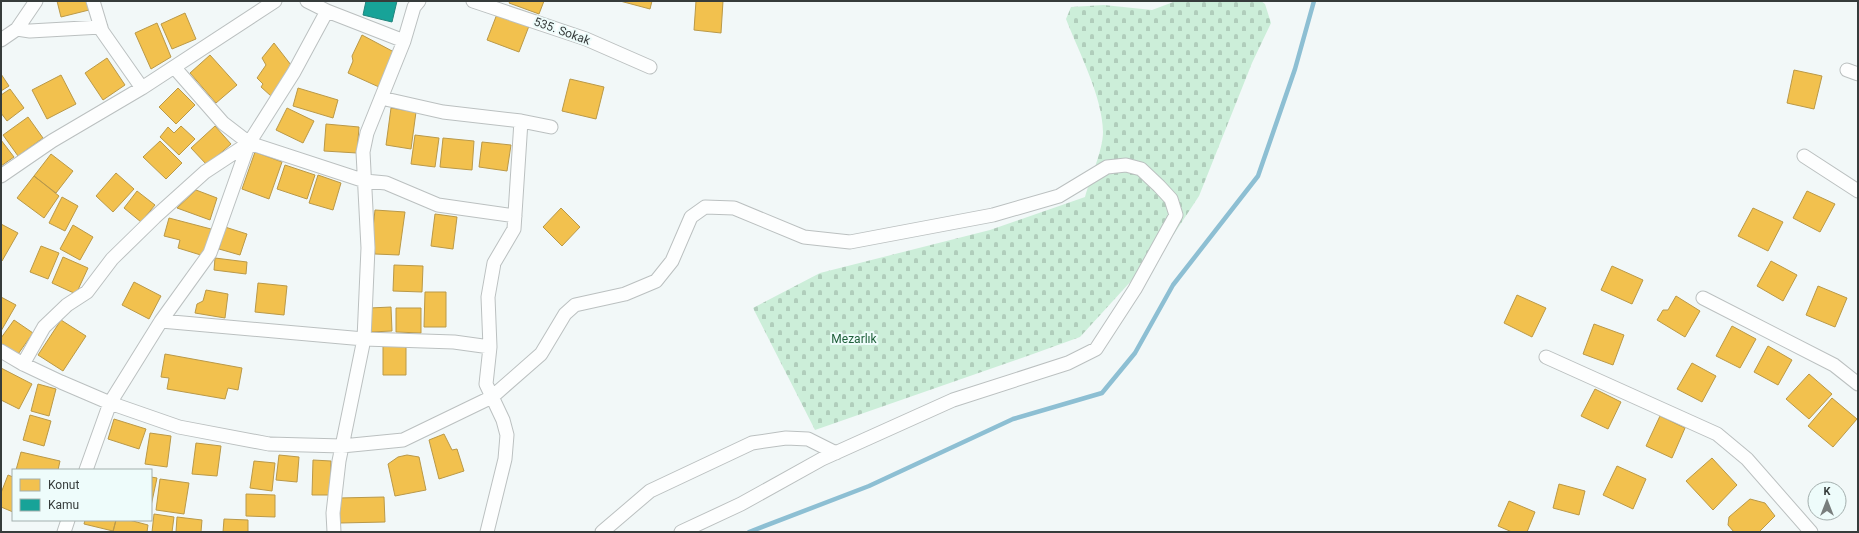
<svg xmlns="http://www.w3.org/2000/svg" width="1859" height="533" font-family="Roboto,sans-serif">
	<defs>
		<pattern id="cemetery-stones" width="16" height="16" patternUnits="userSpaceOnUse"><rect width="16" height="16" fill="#cceed9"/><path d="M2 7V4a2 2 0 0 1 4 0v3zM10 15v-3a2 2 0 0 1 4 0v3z" fill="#b0cdbb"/></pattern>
	</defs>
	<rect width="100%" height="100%" fill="#f2f8f8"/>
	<!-- cemetery -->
	<path fill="url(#cemetery-stones)" d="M1176,1H1261L1265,4L1271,23L1252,63L1199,196L1174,234L1080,337L1033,354L815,430L753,308L820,273L990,230L1085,197C1090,179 1103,150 1103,132C1102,95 1079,53 1066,19L1071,7L1104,5L1152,10Z"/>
	<!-- homes -->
	<path fill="#f2c14e" stroke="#ba9948" d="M57,1H87L89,10L61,17Z
		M510,1H544L539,14L509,3Z
		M620,1H652L650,9Z
		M696,1H723L721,33L694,30Z
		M185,13L196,39L172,49L161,24Z
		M497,14L529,26L519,52L487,40Z
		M157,23L171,57L151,69L135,33Z
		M362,35L394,52L379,87L348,73L353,61L352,56Z
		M274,43L291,65L271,96L261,87L263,84L257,78L266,65L262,58Z
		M210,55L237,85L216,103L190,73Z
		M107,58L125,85L103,100L85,73Z
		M1794,70L1822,76L1814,109L1787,103Z
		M1,74L9,86L1,91Z
		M61,75L76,104L47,119L32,90Z
		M570,79L604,87L596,119L562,111Z
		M178,88L195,105L176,124L159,107Z
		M298,88L338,100L333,118L293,106Z
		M10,89L24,108L7,121L1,113V95Z
		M287,108L314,121L303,143L276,130Z
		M391,108L416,112L411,149L386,145Z
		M28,117L43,138L18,156L3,135Z
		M326,124L359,127L357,153L324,151Z
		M181,126L195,139L179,155L160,137L168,127L174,133Z
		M215,126L231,144L207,165L191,148Z
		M415,135L439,138L435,167L411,164Z
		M443,138L474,141L472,170L440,167Z
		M1,140L14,157L1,166Z
		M160,141L182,163L166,179L143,157Z
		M482,142L511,145L507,171L479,167Z
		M255,152L282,162L269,199L242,189Z
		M51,154L73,171L56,193L34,176Z
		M285,165L315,175L307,199L277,189Z
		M116,173L134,189L113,212L96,196Z
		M318,175L341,183L333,210L309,203Z
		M34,176L59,196L44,218L17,198Z
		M196,190L217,198L210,220L177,208Z
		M137,191L155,205L141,222L124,208Z
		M1807,191L1835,204L1820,232L1793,218Z
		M62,197L78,206L65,231L49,223Z
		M561,208L580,227L562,246L543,227Z
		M1753,208L1783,222L1768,251L1738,236Z
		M375,210L405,212L399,255L375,254L372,237Z
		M435,214L457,217L453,249L431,246Z
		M169,218L211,229L204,256L178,248L180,240L164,236Z
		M1,224L18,233L2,261L1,260Z
		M73,225L93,237L80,260L60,249Z
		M225,227L247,234L240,255L219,249Z
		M41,246L59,253L48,279L30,272Z
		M63,257L88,268L76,294L52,283Z
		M215,258L247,262L246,274L214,270Z
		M1771,261L1797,275L1783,301L1757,286Z
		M394,265L423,266L422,292L393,291Z
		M1612,266L1643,280L1632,304L1601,290Z
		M134,282L161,296L149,319L122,305Z
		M258,283L287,286L284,315L255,312Z
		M1818,286L1847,298L1835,327L1806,315Z
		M206,290L228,294L225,318L195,313L197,304L203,301Z
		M425,292H446V327H424Z
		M1517,295L1546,308L1532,337L1504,323Z
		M1676,296L1700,311L1685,337L1657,320L1663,310H1668Z
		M1,297L16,305L1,331Z
		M391,307L392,331L371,332L370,308Z
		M396,308H421V333L396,332Z
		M14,320L33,333L16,357L1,346V338Z
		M61,320L86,336L63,371L38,355Z
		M1594,324L1624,335L1613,365L1583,354Z
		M1732,326L1756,339L1740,368L1716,356Z
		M383,346H406V375H383Z
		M1768,346L1792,360L1778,385L1754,372Z
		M165,354L242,368L238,390L228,388L225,399L167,389L169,378L161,377Z
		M1692,363L1716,376L1702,402L1677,389Z
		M1,368L32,384L19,409L1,400Z
		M1809,374L1832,394L1809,419L1786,399Z
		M38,384L56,389L49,416L31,411Z
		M1595,389L1621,402L1608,429L1581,416Z
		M1832,398L1857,419L1833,447L1808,426Z
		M30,415L51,421L44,446L23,440Z
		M1660,416L1685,428L1672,458L1646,446Z
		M114,419L146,429L139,449L108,439Z
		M150,433L171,436L167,467L145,464Z
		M444,434L452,450L457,449L464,471L439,479L429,440Z
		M196,443L221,446L217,476L192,474Z
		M21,452L60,461L58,470H16Z
		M279,455L299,457L297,482L276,480Z
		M407,455L419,457L426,490L395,496L388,464L398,457Z
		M1712,458L1737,485L1713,510L1686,481Z
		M313,460L331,461L330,495H312Z
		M254,461L275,463L272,491L250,488Z
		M1617,466L1646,479L1633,509L1603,495Z
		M8,475L13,477V512L1,507V493Z
		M151,477L157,478L151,506Z
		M160,479L189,483L184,514L156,510Z
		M1559,484L1585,491L1579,515L1553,508Z
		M246,494L275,495V517L246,516Z
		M384,497L385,522L340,523L339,498Z
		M1750,499L1765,503L1775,516L1759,532H1734L1728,525L1729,517Z
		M1509,501L1535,512L1527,532H1512L1498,526Z
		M154,514L174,517L172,532H152Z
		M177,517L202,520L201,532H176Z
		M224,519L248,520V532H223Z
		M85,520H116L113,531L84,524Z
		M116,520H129L148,525L147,532H113Z"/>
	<!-- public -->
	<path fill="#17a398" stroke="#20847c" d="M366,1H397L392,22L363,15Z"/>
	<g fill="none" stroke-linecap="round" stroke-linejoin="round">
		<!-- stream -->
		<path stroke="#8dbfd3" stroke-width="4.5" d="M749,532L869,486L1013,419L1102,393L1135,353L1173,285L1258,176L1295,69L1314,1"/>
		<!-- minor casing -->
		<g stroke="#bbc0c0" stroke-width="15">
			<path id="minor" d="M93,1L102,31L142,88
				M307,1L327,11L404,41
				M473,1L586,39L650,67
				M17,29L30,31L101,27
				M1,40L17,29L36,1
				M174,67L223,123L249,143L365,181L386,183L438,205L515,216
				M1847,70L1858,74
				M381,98L443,112L521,121L551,127
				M1804,156L1858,191
				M1,176L52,141L142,88L275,1
				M1703,298L1834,365L1858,384
				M161,321L364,339L454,342L490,347
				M1,351L23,364L61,382L110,403L179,427L269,444L342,446L403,440L492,397L541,354L565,314L575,305L625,294L656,281L672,261L691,217L705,207L734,208L804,237L850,242L993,215L1059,196L1107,167L1126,165L1141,169L1159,186L1171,199L1176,215L1135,289L1096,349L1068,363L953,400L822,459L741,504L681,532
				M1546,357L1717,434L1747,459L1811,532
				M23,364L44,327L67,305L87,292L112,259L155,217L205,172L249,143
				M86,470L110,403L161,321L210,253L249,143L294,72L327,11
				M64,532L68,520
				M334,532L333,513L339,461L364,339L368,248L363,152L367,133L404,41L414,7L419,1
				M487,532L505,459L507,435L503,420L486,384L490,347L488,297L494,263L514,229L521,121
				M602,532L650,491L752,443L786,438L808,439L836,453"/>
		</g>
		<!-- minor -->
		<use href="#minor" stroke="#fdfefe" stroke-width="13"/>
	</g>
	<g text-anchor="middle" stroke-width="4" stroke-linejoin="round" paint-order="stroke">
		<!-- street labels -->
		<g font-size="12" fill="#363c3b" stroke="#eefcfb">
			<text transform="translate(562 31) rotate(20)" y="4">535. Sokak</text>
		</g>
		<!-- park labels -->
		<g font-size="12" fill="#20603b" stroke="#eefcfb">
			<text x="854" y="343">Mezarlık</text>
		</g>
	</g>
	<!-- border -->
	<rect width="1859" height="533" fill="none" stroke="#363c3b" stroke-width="4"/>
	<!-- legend -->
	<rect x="12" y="469" width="140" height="52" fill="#eefcfb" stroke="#a4afae"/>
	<rect x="20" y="479" width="20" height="12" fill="#f2c14e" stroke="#a4afae"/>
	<text x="48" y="489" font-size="12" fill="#363c3b">Konut</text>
	<rect x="20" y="499" width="20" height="12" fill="#17a398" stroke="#a4afae"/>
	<text x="48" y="509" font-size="12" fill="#363c3b">Kamu</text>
	<!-- north arrow -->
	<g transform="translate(1827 501)"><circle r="19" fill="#eefcfb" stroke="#a4afae"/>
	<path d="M0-3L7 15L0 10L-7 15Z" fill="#787e7d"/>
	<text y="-6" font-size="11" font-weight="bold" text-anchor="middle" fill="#363c3b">K</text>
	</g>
</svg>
